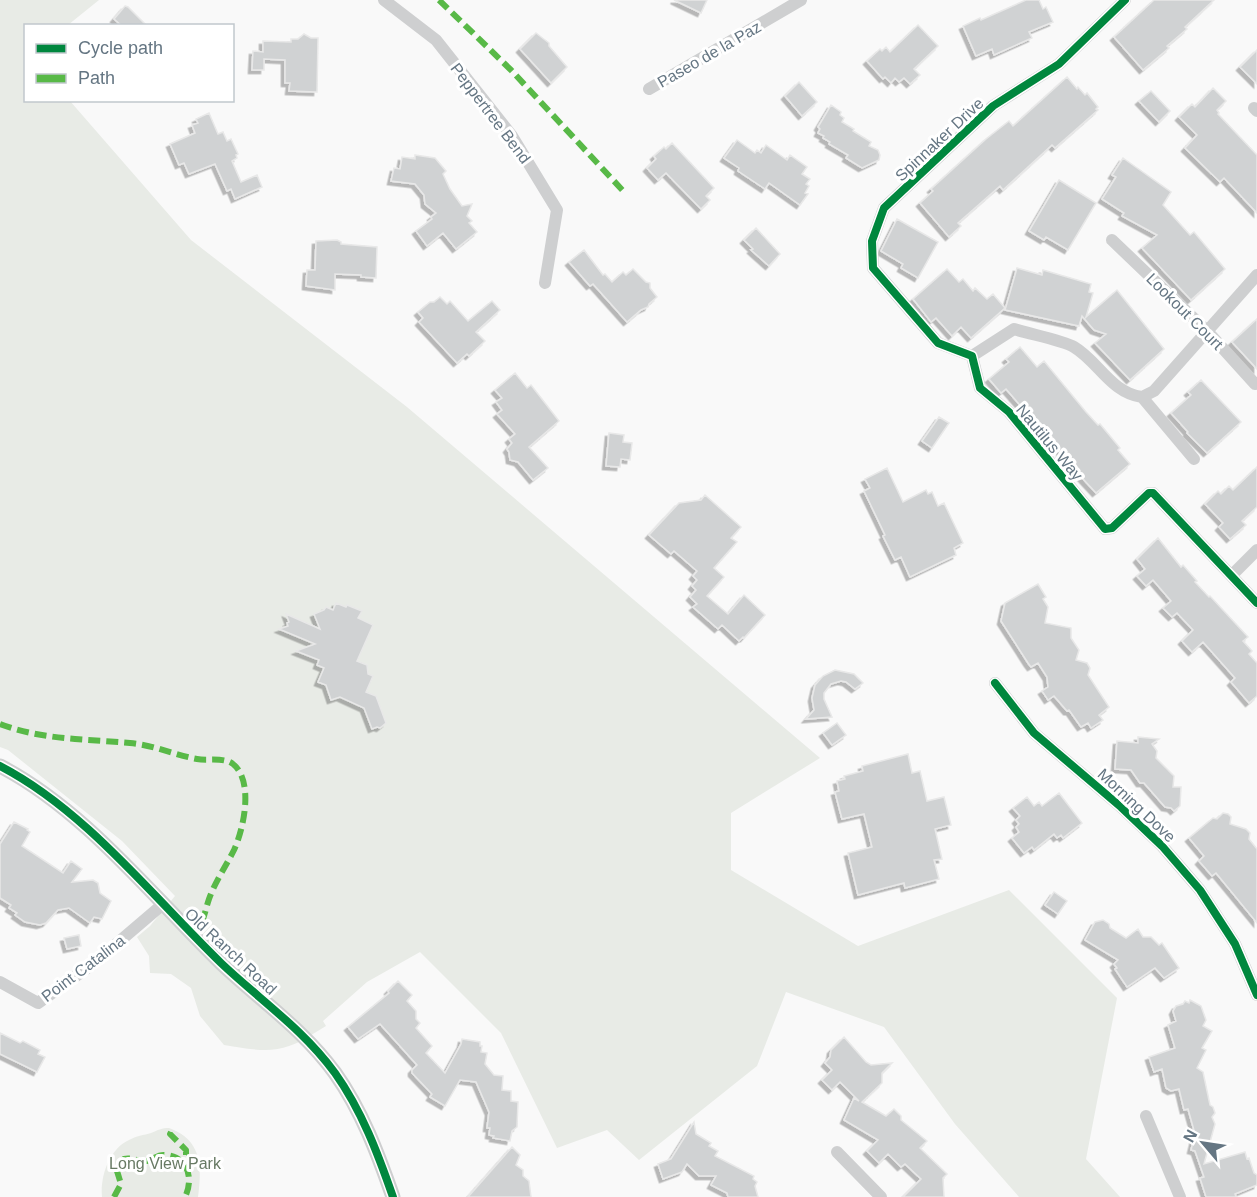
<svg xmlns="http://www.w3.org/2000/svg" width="1257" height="1197" font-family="Arial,sans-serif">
	<defs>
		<filter id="shadow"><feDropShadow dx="-3.5" dy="3.5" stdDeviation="0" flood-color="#0004"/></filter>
	</defs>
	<rect width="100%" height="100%" fill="#f9f9f9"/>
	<!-- green -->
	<path fill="#e8ebe6" d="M0,0H99L68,25L26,26V100L70,101L191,240L407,407L820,758L731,813V870L858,946L1009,890L1117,998L1086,1159L1120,1197H1019L955,1124L884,1027L786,992L757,1066L639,1160L607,1130L557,1148L501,1033L420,952L367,982L323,1021L326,1026C314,1033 302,1042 289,1046C269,1054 244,1048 224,1045L200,1016L191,988L171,974L150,973L149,956L137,937L150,926L175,896L122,841L8,750L0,747Z
		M169,1128C202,1140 202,1166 198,1197H102C100,1177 109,1149 129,1140C136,1136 144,1135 151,1133C158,1130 162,1128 169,1128Z"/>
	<!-- building -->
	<path fill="#d0d2d3" stroke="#e8e8e8" stroke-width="1.5" filter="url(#shadow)" d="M674,0H707L701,13Z
		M1026,0H1039L1043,9L1046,7L1053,22L1029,32L1032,38L994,55L992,49L976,56L963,26L980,18L981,20Z
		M1154,0H1214L1185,27L1187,29L1167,46L1169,48L1143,70L1114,37Z
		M125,6L128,7L147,26H122L114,19Z
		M918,25L938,46L914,69L920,75L910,84L904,78L899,82L895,78L891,83L885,77L883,79L867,61L880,49L882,51L886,47L890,52Z
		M536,33L549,43V46L567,67L551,83L520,49Z
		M304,34L311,38H318L317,92L289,91L290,83H285V60L264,59V70H252L253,51L263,52V41L291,42V39H298Z
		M1257,50V84L1240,67Z
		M1067,77L1077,89L1078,87L1085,95L1087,93L1098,107L1096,109L1098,110L1055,148L1052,145L1003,190L1000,186L958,223L961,226L949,237L920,203L933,191L931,189L986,139L1009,121L1013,126Z
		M799,82L817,102L802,116L785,96Z
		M1213,88L1226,101L1217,110L1219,113L1218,114L1257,155V213L1224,178L1220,182L1185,148L1197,135L1179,117L1192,104L1195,107Z
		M1151,91L1170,111L1159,122L1139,101Z
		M831,105L841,112L840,115L844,118L842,122L854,129L853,131L871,142L869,146L878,150L880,155L879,160L862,168L846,158L848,155L829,144L830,142L823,138L824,136L818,133L820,129L818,127Z
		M209,113L218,134L223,132L227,141L231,139L238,154L236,155L237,158L232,161L241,182L257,175L262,187L235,199L231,189L227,191L215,164L189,174L184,163L179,165L170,144L195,133L192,125L198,123L196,119Z
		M737,140L755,153L757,150L761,153L766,145L787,160L790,155L807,167L802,174L810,179L806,184L809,186L805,193L808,194L800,205L769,183L765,189L738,171L739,168L724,158Z
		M672,143L714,188L706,196L710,200L701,209L666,173L658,180L647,168L656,159L654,156L664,147L666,149Z
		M415,155L435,158L446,171L443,174L450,189L462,206L472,204L467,216L472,221L469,223L477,232L456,249L443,233L427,246L416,231L432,219L431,217L436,213L425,204L424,195L415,184L391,181L394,168L400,169L402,157L415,159Z
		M1123,158L1171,192L1163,205L1190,235L1194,232L1225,269L1191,300L1142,248L1157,235L1122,216L1124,213L1102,199L1116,177L1112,175Z
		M1059,180L1096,203L1068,250L1046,237L1044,240L1029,231Z
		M897,219L938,242L918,278L901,268L903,264L881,251Z
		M756,228L780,254L769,266L751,250L753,249L744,240Z
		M337,240L341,242V244L377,247L376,278L361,277V275L335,274V290L306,286L307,270H315L316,241Z
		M584,250L603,275L605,274L612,282L623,272L626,275L633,269L646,282L650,283V288L657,297L649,304L648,307L641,310L627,322L593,284L590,286L569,262Z
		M1017,268L1042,275L1043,270L1091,284L1089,292L1093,293L1086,317L1117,290L1164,349L1130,380L1095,343L1106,334L1094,330L1082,316L1079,326L1005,310Z
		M947,269L959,282L963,279L973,291L975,288L987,299L993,294L1005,308L971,338L961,327L952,336L936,318L931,322L913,299Z
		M440,297L447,304L450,301L468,321L492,301L500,310L476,332L485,341L469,356L467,354L457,363L419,322L423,318L418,312L430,302H434Z
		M1257,319V369L1232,342Z
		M1020,347L1037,367L1044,361L1086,412L1098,425L1100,424L1120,448L1118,450L1130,464L1096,493L1060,454L1061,452L1053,441L1032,417L1031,418L1006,389L1001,393L989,379L1009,362L1006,359Z
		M515,373L527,388L531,385L559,421L529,447L548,468L533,480L518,462L510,460L509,452L507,449L512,443L509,439L515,434L497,414L502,410L496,402L502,398L495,390Z
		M1201,380L1241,422L1207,453L1187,433L1188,432L1171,413L1191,395L1188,392Z
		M939,417L949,423L932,448L922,441Z
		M609,433L624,435L623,442L632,443L630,460L621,459L620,467L606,466Z
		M1257,467V507L1242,521L1246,525L1230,539L1219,527L1223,523L1205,504L1218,491L1221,494L1229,486L1233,490Z
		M887,468L903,502L926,490L928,494L932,492L938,506L944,503L963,543L954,548L956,555L910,577L901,557L895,560L883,536L885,535L864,491L870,488L865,479Z
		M705,495L741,527L731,538L737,542L714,568L724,577L707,596L728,614L744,595L765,615L744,638L743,637L739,641L722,625L718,629L693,607L697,604L690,597L696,590L692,586L697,580L693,576L697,571L674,551L671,554L649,535L679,503L701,500Z
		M1158,538L1181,567L1183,565L1197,581L1195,582L1209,597L1210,596L1248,637L1243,641L1252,651L1249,654L1257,663V696L1249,703L1231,682L1235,678L1203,642L1192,652L1182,641L1193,630L1177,613L1172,617L1163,608L1171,601L1153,580L1146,586L1137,576L1145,569L1137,559Z
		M1038,584L1046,597L1043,599L1048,607L1045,623L1071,628V638L1079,650L1076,660L1087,663L1090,668L1088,675L1109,707L1099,715L1103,720L1091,728L1088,723L1081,727L1069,710L1067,711L1054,696L1048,700L1042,691L1048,687L1047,677L1038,663L1031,667L1028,663L1001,621L1005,603Z
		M336,603L346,607L347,605L362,611L358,618L373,625L357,661L367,665L368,674L373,676L366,692L376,696L386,723L380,728L377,727L372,729L364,708L340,697L331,700L326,685L318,682L324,668L317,665L319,660L296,651L315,644L279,629L288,626L287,623L289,622L286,614L320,629L314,614L324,610L326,607L333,610Z
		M835,670L854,674L863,683L855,689L846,682L841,681L831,684L824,693V699L832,717L806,719L814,710L812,698L815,685L823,676Z
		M837,723L846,735L832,745L823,733Z
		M1138,737L1159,739L1152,744L1157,751L1156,758L1174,776L1173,787H1181L1180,806L1174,811L1171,808L1165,807L1144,783H1140L1131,770L1115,769L1117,741L1138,743Z
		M908,754L912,773L920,771L927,801L944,797L951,825L935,829L942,859L934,860L939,879L905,888L904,883L858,895L848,853L872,847L864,814L842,819L835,792L839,791L837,781L845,779L844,776L863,771L862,766Z
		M1059,793L1082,823L1063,838L1061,835L1057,838L1054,834L1034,850L1032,847L1024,853L1012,838L1019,832L1016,827L1019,824L1016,820L1020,816L1013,808L1027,797L1034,806L1039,802L1042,806Z
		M1223,813L1228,814L1231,817L1230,824L1246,829L1250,833L1249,839L1257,849V923L1216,873L1212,876L1199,861L1204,856L1189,838L1213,818L1217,819Z
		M14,822L28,829L27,830L30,832L22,846L63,873L71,861L82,869L72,882L93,880L98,883L100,893L111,901L102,919L94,917L90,923L69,908L58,910L46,923L40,925L25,922L15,915L17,913L9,908L11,905L0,898V844Z
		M1054,892L1067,901L1058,914L1045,905Z
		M1103,920L1109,924L1110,928L1126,938L1138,929L1143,937H1151L1159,945L1162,943L1179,968L1164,978L1155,968L1127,987L1115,969L1117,968L1114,964L1118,960L1085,940L1095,922Z
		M79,935L81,946L67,949L64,938Z
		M398,981L412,995L407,1001L416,1011V1019L420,1023L416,1028L432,1046L426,1053L445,1073L461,1044L462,1039L480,1042V1046H482L481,1052L487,1053L485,1064L494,1075L503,1076L502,1090L511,1091V1101L518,1102L517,1127L512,1131L510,1141L493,1138L494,1136L489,1135L490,1128H487L489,1112L476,1082L460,1080L445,1106L430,1097L432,1094L412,1073V1070L417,1065L380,1024L358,1039L348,1027L389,993L388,991Z
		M1190,1000L1201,1006L1206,1020L1203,1026L1212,1031L1202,1048L1206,1050L1197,1068L1203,1072L1210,1105L1213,1107L1215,1113L1212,1117L1215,1124L1204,1164L1245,1152L1247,1159L1249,1158L1254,1173L1257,1175V1185L1235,1194L1236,1197H1206L1200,1178L1204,1177L1195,1151L1191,1150L1195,1134L1188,1109L1184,1110L1179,1089L1171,1091L1166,1088L1162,1069L1154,1072L1149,1057L1175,1048L1168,1025L1176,1021L1173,1011L1176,1006L1183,1004L1185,1001L1189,1003Z
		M0,1033L20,1043L23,1041L40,1050L38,1054L45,1057L37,1072L0,1054Z
		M844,1037L866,1062L871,1065L892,1063L882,1073V1083L862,1102L886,1116L894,1109L901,1116V1120L927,1141L920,1148L947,1174L943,1178L944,1197H903L921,1179L905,1164L901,1167L888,1154L879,1163L867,1151L878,1140L844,1120L854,1098L859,1101L840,1082L832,1090L822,1080L832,1070L825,1063L830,1057L831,1050Z
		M694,1122L696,1134L711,1143L709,1146L718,1151L715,1156L754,1176L753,1179L757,1182L755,1186L758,1197H728L727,1193L711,1185L716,1176H699L687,1164L682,1172L663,1179L658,1164L671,1159Z
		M512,1147L520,1155L516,1165L523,1170V1176L529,1181L531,1197H468Z"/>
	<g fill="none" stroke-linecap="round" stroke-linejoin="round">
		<!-- minor -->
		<path stroke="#cecfd0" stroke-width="12" d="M384,0L436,40L512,136L557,210L545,283
			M1125,0L1059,64L993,106L884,208L872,241L873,268L938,343L972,356L980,388L1009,412L1105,529L1112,528L1149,493H1153L1257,603
			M649,89L801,0
			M1254,108L1257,111
			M1112,240L1208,332L1255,384
			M972,356L1014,329C1029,334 1062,340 1074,347C1098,361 1111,393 1142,397L1154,391L1257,275
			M1142,397L1194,459
			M1232,575L1257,550
			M995,683L1034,733L1121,807L1162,846L1200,890L1235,944L1257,995
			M0,982L38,1003L94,963L162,905
			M1146,1116L1180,1197
			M837,1152L881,1197"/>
		<!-- tertiary -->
		<path stroke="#cecfd0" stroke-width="15" d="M0,766C85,810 152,896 221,963C260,1000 303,1029 335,1073C362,1111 378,1154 393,1197"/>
		<!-- quiet -->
		<path stroke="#58b947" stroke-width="6" stroke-dasharray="12 6" stroke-linecap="butt" d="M439,0L511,70L626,194
			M0,724C41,740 87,739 130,743C153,745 175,755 197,759C208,761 224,757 233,764C254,781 244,828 234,850C226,866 215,882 209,899C203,917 206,919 192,935
			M171,1132L170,1134L186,1150V1155L180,1160
			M114,1197L121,1184L117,1171L124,1159C132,1157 139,1162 147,1161C154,1159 158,1154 165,1155C188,1156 194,1179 185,1197"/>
		<!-- cycleway casing -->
		<g stroke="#fff" stroke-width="11">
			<path id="cycleway" d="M1125,0L1059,64L993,106L884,208L872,241L873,268L938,343L972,356L980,388L1009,412L1105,529L1112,528L1149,493H1153L1257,603
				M995,683L1034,733L1121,807L1162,846L1200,890L1235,944L1257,995
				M0,766C85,810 152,896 221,963C260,1000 303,1029 335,1073C362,1111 378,1154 393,1197"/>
		</g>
		<!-- cycleway -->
		<use href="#cycleway" stroke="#00873e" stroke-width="8"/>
	</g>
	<g text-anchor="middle" stroke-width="6" stroke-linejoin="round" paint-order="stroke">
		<!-- street labels -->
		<g font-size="16" fill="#657683" stroke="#fff">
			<text transform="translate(709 54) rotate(-30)" y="6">Paseo de la Paz</text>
			<text transform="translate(491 113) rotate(53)" y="6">Peppertree Bend</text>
			<text transform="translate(939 139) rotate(-43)" y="6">Spinnaker Drive</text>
			<text transform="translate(1185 311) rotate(45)" y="6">Lookout Court</text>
			<text transform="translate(1050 442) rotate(50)" y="6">Nautilus Way</text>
			<text transform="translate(1137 805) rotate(43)" y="6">Morning Dove</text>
			<text transform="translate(231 951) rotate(43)" y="6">Old Ranch Road</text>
			<text transform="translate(83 968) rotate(-37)" y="6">Point Catalina</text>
		</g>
		<!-- park labels -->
		<g font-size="16" fill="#687a64" stroke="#fff">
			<text x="165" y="1169">Long View Park</text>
		</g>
	</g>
	<!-- legend -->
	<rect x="24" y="24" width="210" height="78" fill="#ffffff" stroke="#c1c8cd" stroke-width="1.5"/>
	<rect x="36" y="44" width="30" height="9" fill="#00873e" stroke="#c1c8cd" stroke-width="1.5"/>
	<text x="78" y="54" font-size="18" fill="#657683">Cycle path</text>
	<rect x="36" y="74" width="30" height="9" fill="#58b947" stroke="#c1c8cd" stroke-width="1.5"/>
	<text x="78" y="84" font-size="18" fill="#657683">Path</text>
	<!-- north arrow -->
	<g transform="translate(1203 1143) rotate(299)" stroke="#ffffff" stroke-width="4.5" paint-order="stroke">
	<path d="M0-4.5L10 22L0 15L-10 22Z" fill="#657683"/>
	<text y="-9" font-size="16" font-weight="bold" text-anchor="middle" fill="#657683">N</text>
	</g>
</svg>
